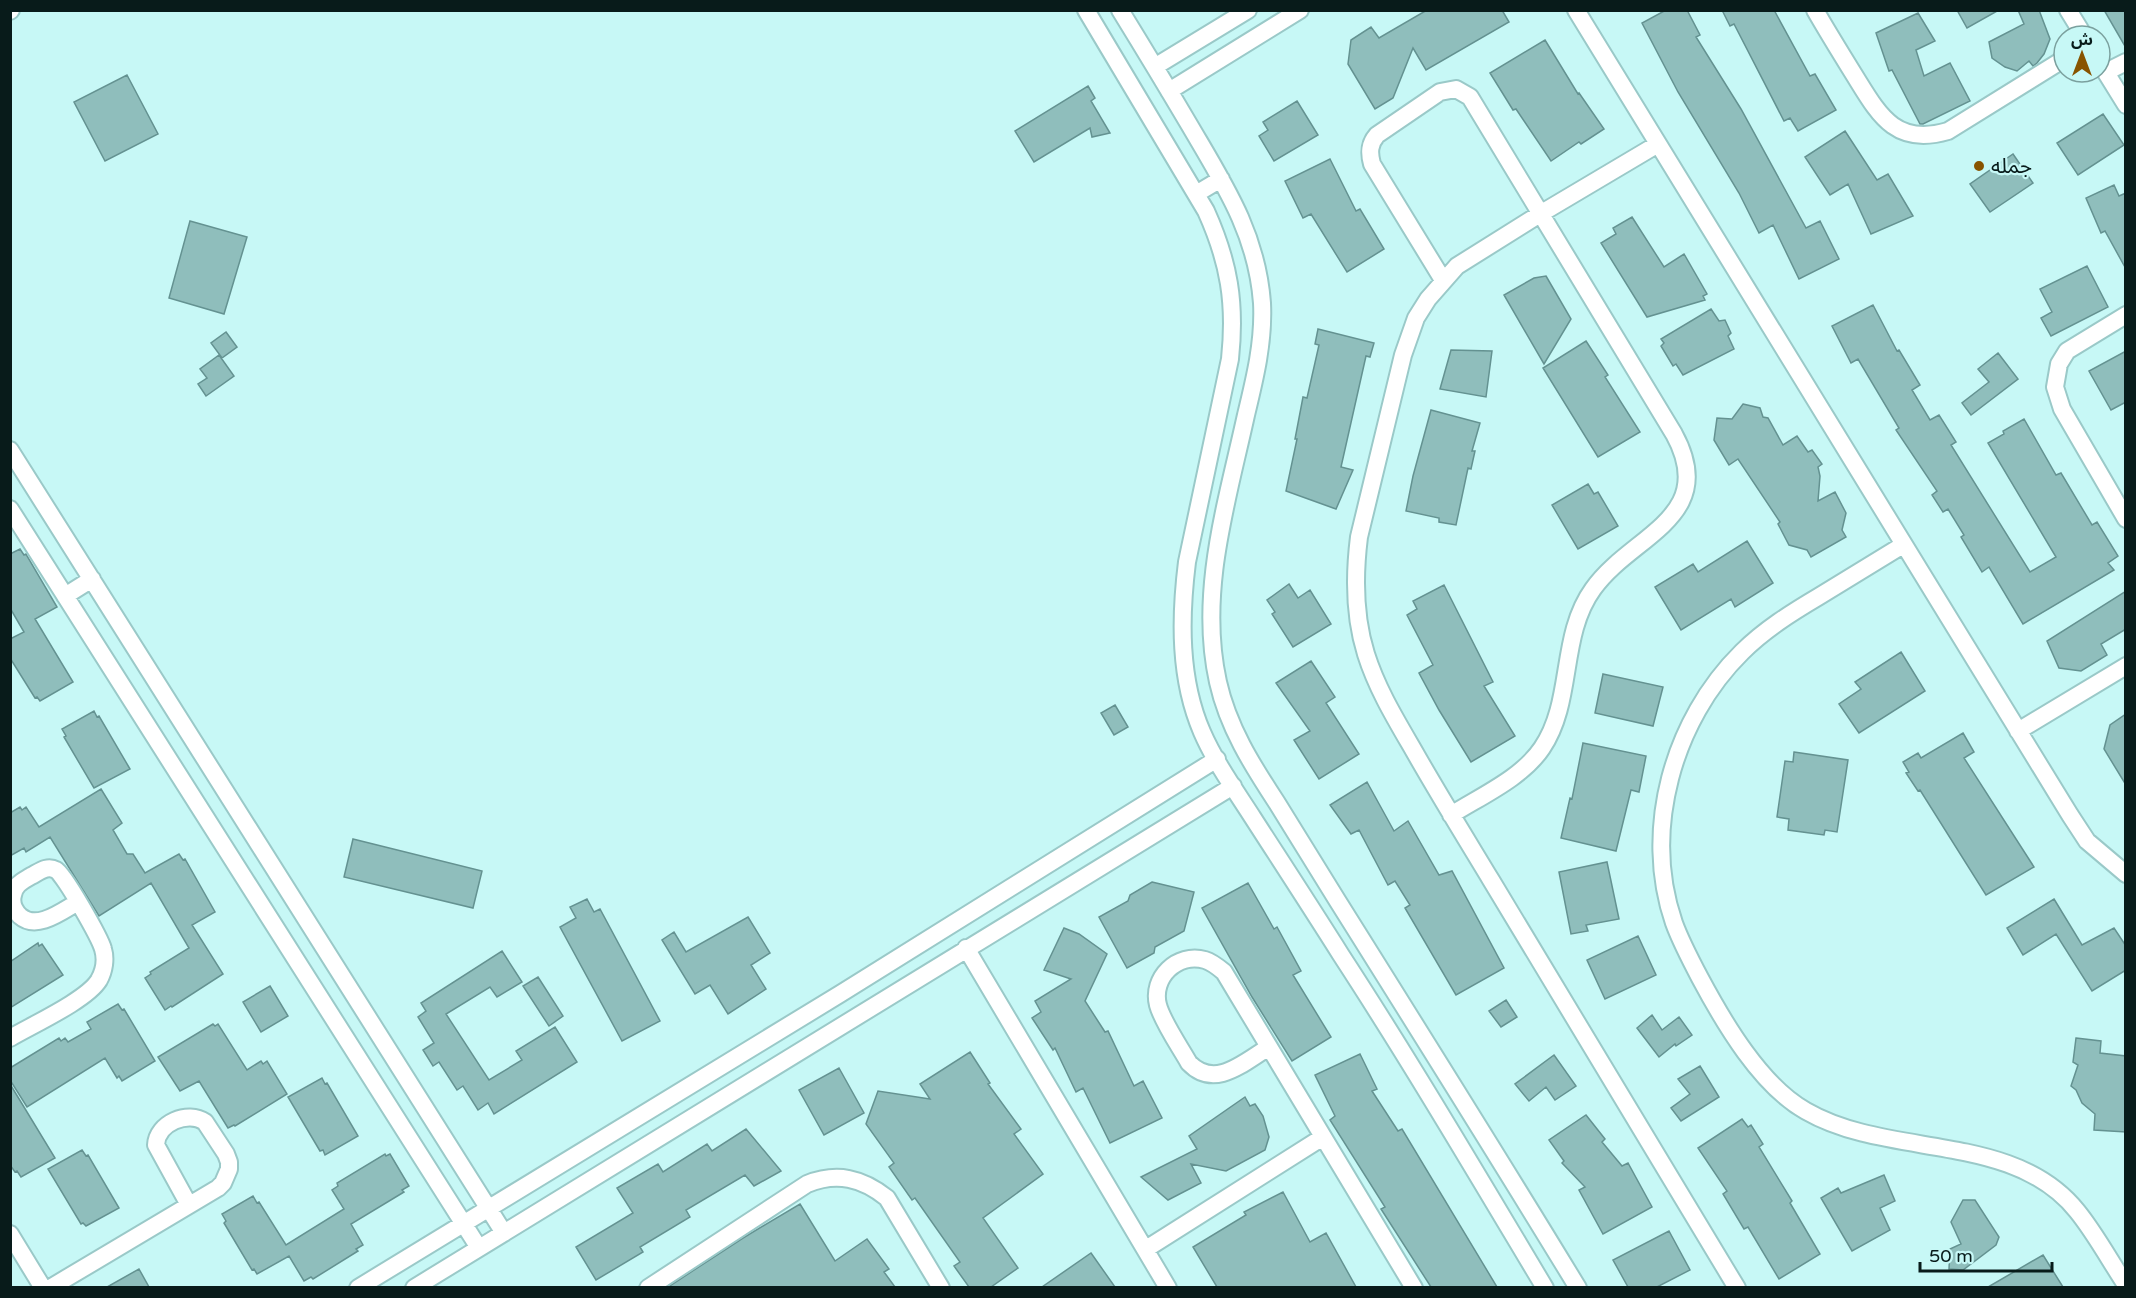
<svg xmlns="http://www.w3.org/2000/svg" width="2136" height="1298" font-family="'Varela Round','Noto Sans Arabic',sans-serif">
	<rect width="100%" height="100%" fill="#c7f8f6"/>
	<!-- building -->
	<path fill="#8fbebc" stroke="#649291" stroke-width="1.5" d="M1427,10H1502L1509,22L1426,70L1413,48L1393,98L1375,109L1348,64L1351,40L1371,27L1379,38Z
		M1666,10H1687L1700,35L1696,37L1741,109L1806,228L1820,221L1839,259L1799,279L1773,225L1759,233L1739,193L1678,92L1642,23Z
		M1722,10H1774L1810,76L1815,74L1836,110L1798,131L1790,118L1784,121L1734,24L1730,26Z
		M1957,10H1999L1967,28Z
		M2018,10H2039L2050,39L2044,54L2037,63L2033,66L2029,61L2017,71L2005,67L1992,58L1989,42L2024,24Z
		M2104,10H2126V48Z
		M1918,13L1935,41L1916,50L1924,76L1950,63L1970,101L1923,124H1920L1892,70L1889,71L1876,33Z
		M1545,40L1578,94L1579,93L1604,129L1581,144L1579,142L1551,161L1516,109L1513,110L1490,73Z
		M127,75L158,134L105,161L74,102Z
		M1088,86L1095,98L1091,101L1110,133L1092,137L1090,128L1034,162L1015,131Z
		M1297,101L1318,135L1274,161L1259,136L1268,130L1263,122Z
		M2103,114L2124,145L2078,175L2057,143Z
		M1845,131L1877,180L1888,174L1913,216L1871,234L1848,184L1830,195L1805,157Z
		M2013,154L2033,183L1990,212L1970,184Z
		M1330,159L1356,211L1360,209L1384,249L1347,272L1311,214L1303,218L1285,181Z
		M2114,185L2119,196L2126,193V269L2105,231L2101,233L2086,198Z
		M1632,217L1664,267L1684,254L1707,294L1703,296L1705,300L1647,317L1601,243L1616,234L1613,228Z
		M190,221L247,237L224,314L169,298Z
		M2087,266L2108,307L2051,336L2041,318L2052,312L2040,289Z
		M1546,276L1571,319L1544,364L1504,295L1534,278Z
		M1873,305L1897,351L1899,350L1920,385L1912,390L1930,420L1939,415L1956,442L1951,445L2030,572L2056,557L1988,443L2004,434L2003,431L2024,419L2056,475L2061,473L2092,525L2097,522L2118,556L2108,563L2114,570L2023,624L1989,567L1982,572L1961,537L1964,535L1948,509L1943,512L1932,495L1937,491L1896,430L1899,428L1858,359L1851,363L1832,326Z
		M1711,309L1719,321L1725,320L1731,333L1728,336L1734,349L1683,375L1676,364L1673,366L1661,346L1664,343L1661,339Z
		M1318,329L1374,343L1370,357L1366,356L1341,467L1353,470L1336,509L1286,491L1297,439H1295L1303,397L1307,398L1319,345L1315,344Z
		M226,332L237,347L222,358L211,343Z
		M1586,341L1608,375L1605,377L1640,432L1598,457L1543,368Z
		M1451,350L1492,351L1486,397L1440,389Z
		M2126,351V402L2111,410L2089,371Z
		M1998,353L2018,379L1971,415L1962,403L1989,382L1978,369Z
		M219,355L234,376L206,396L198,384L207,378L200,369Z
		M1743,404L1760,408L1763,417L1768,418L1783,445L1797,436L1808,452L1812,450L1822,464L1818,467L1820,476L1818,501L1835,492L1846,513L1842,530L1846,537L1811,557L1807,550L1789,545L1778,524L1780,522L1738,459L1729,465L1714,440L1717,418L1732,419Z
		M1431,410L1480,423L1472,451H1475L1471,469L1468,468L1456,525L1439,522V518L1406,511L1413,476Z
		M1588,484L1594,494L1598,492L1618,526L1578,549L1552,505Z
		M1747,541L1773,583L1735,607L1731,599L1681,630L1655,587L1693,564L1698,572Z
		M20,549L24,555L26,554L27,556L57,607L35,619L73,682L40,701L37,697L35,698L10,658V639L24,632L10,608V554Z
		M1289,584L1298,598L1310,590L1331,624L1293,647L1272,614L1275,612L1267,600Z
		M1444,585L1493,682L1484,686L1515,736L1471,762L1439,710L1419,673L1433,665L1407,615L1417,609L1413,601Z
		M2126,591V629L2101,644L2107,655L2081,671L2059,668L2047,641Z
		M1901,652L1925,691L1859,733L1839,704L1861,689L1855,682Z
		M1311,661L1335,697L1326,703L1359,754L1319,779L1294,740L1310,731L1276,683Z
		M1603,674L1663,687L1653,726L1595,713Z
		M1115,705L1128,727L1114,735L1101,713Z
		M94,711L97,717L99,716L130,769L94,788L64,737L66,736L62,729Z
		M2126,714V785L2104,749L2110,725Z
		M1963,733L1974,752L1964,758L2034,867L1986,895L1920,790L1918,791L1906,773L1909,772L1903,762L1918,753L1921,758Z
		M1583,743L1646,756L1639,792L1631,790L1616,851L1561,838L1570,798L1572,799Z
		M1794,752L1848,760L1837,832L1825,830L1824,835L1788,830L1789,819L1777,817L1785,761L1793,762Z
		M1367,782L1394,831L1408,821L1439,875L1452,871L1504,968L1456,995L1405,908L1410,905L1395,881L1388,885L1359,830L1351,834L1330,805Z
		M101,789L122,823L113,830L127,854H133L145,873L179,854L183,860L185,859L215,912L192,925L223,974L172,1007L171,1006L165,1010L145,978L151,974L150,972L189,948L151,883L99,916L50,837L26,852L24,848L10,856V813L20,807L22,810L26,807L39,827Z
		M353,839L482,871L473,908L344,877Z
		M1607,862L1619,919L1586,925L1588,931L1571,934L1559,872Z
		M1152,882L1194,892L1184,931L1155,947L1154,953L1127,968L1099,917L1128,901L1130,895Z
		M1248,883L1274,929L1277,927L1301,971L1293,975L1331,1037L1292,1061L1252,997L1202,908Z
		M587,899L594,912L600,909L660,1021L622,1041L560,927L576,918L570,907Z
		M2054,899L2082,945L2114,928L2126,946V970L2092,991L2056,934L2023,955L2007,928Z
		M748,917L770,953L751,965L766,989L728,1014L710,985L695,994L662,940L674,932L686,952Z
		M1064,928L1079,934L1107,954L1085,1001L1105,1032L1108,1031L1134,1086L1143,1081L1162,1118L1110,1143L1083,1088L1076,1092L1055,1048L1053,1050L1032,1018L1041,1012L1035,1001L1071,979L1044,970Z
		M1638,936L1656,975L1605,999L1587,960Z
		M38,943L39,946L42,944L63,975L10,1008V962Z
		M502,951L522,982L497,997L490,987L446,1014L489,1080L522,1060L516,1051L555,1027L577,1062L494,1114L488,1103L478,1110L463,1086L457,1090L439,1062L433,1066L423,1050L434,1043L418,1017L426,1011L421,1003Z
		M538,977L563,1016L549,1026L523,986Z
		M270,986L288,1016L261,1032L243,1002Z
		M1506,1000L1517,1017L1501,1027L1489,1011Z
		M118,1004L122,1010L124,1009L155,1061L122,1081L119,1076L117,1078L105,1058L27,1107L10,1080V1068L59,1038L61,1041L65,1038L68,1042L91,1029L87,1022Z
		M1652,1015L1662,1030L1679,1017L1692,1035L1676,1046L1675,1044L1659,1057L1637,1028Z
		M213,1024L215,1026L218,1024L247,1070L261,1061L263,1064L267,1061L287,1094L235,1126L234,1125L228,1128L199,1081L180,1091L158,1057Z
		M2076,1038L2101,1041L2100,1053L2126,1056V1132L2094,1130L2095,1114L2082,1103L2076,1090L2071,1086L2078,1065L2073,1062Z
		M970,1052L990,1083L988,1084L1021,1129L1014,1134L1043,1174L983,1218L1018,1268L991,1287H969L954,1266L960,1262L915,1198L912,1200L889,1167L894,1163L866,1124L878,1091L930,1099L920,1084Z
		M1360,1054L1377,1089L1372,1091L1398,1131L1402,1129L1497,1287H1431L1381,1209L1385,1207L1330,1120L1335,1116L1315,1075Z
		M1554,1055L1576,1086L1555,1100L1546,1087L1529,1101L1515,1084Z
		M1700,1066L1719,1097L1681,1121L1671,1108L1690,1094L1678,1079Z
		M839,1068L864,1113L824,1135L799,1090Z
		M322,1078L325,1084L327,1083L358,1136L325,1155L323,1150L320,1151L288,1097Z
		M10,1084L55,1158L21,1177L17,1171L15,1172L10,1165Z
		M1245,1097L1250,1106L1255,1104L1263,1116L1269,1137L1265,1150L1226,1171L1191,1164L1201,1183L1168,1200L1141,1177L1197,1149L1189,1136Z
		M1586,1115L1605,1139L1602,1142L1622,1166L1628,1163L1652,1207L1603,1234L1579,1190L1585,1187L1562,1163L1564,1161L1549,1140Z
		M1742,1119L1748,1127L1751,1125L1763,1144L1759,1147L1792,1201L1790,1203L1820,1254L1779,1279L1748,1227L1744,1229L1723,1194L1727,1191L1698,1148Z
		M746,1129L781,1171L754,1186L745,1175L686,1210L690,1217L640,1247L643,1252L596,1280L576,1247L633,1213L617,1188L658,1164L663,1172L707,1144L712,1151Z
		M82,1150L86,1156L88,1155L119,1208L86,1226L83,1223L81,1224L48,1169Z
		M385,1154L386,1156L390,1154L409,1186L402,1190L404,1192L351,1224L363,1245L356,1249L358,1251L313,1279L311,1277L304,1281L289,1256L257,1274L254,1269L252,1270L224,1223L226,1221L222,1214L253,1196L257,1203L259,1202L286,1245L344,1209L332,1190L338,1186L337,1183Z
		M1884,1175L1895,1201L1880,1208L1890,1230L1852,1251L1821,1198L1838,1188L1841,1193Z
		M1283,1192L1310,1242L1326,1233L1356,1287H1217L1193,1247L1246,1215L1244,1212Z
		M1963,1200H1975L1999,1237L1996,1245L1963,1270L1949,1269L1950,1249L1961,1244L1951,1222Z
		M800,1204L835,1261L867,1239L889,1269L884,1272L895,1287H668L743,1238Z
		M1669,1231L1690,1270L1657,1287H1628L1613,1260Z
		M1091,1253L1115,1287H1042Z
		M2043,1255L2063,1287H1988Z
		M139,1269L149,1287H107Z"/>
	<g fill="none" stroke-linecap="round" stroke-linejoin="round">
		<!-- minor casing -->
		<g stroke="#9ac9c8" stroke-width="20">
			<path id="minor" d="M1086,10L1206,211C1229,262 1236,303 1230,359L1187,562C1180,618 1179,679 1202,732C1215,762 1235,790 1253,818C1282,863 1312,909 1341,955C1412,1064 1478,1176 1545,1288
				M1120,10C1144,49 1167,87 1190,126C1224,184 1257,234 1262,303C1264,341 1255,378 1246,415C1227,502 1198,593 1218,682C1228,727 1252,765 1277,803C1297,835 1317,868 1337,900C1418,1029 1499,1158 1578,1288
				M1576,10L2070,815L2087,841L2126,874
				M1815,10C1827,31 1840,52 1853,73C1878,113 1894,147 1948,131L2064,59
				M2068,10L2084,36
				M10,11L11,10
				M2100,63L2126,105
				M1156,66L1248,10
				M2106,72L2126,62
				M1169,91L1300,10
				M1658,144L1540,214L1457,266L1428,299L1416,318L1403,355L1359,537C1354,577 1354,616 1366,654C1377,689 1396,720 1414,751C1439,795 1465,837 1491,880C1573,1016 1655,1152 1737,1288
				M1196,194L1221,179
				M1443,280L1372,164C1369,153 1369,144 1377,135L1440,92L1456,89L1470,97L1674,434C1720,518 1631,535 1593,589C1559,636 1574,701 1542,748C1522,778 1481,796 1451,815
				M2126,315L2067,351L2059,364L2055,387L2062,409L2126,519
				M10,450L504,1233
				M10,509L479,1248
				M1903,545C1875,562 1846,580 1818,597C1791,613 1764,630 1742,652C1673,720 1642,830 1674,923C1681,942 1691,961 1700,978C1724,1023 1761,1086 1806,1111C1889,1159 2013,1131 2077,1211C2095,1233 2110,1261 2126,1285
				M65,596L92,579
				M2018,731L2126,666
				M966,948L1168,1288
				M10,1038C32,1025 87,1000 99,980C104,971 106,959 103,949C100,938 64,874 56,870C47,865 39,872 31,876C23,881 15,884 13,895C11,902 14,910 20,916C37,931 62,911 78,902
				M1269,1047C1244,1062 1215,1090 1189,1063C1180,1047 1162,1021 1158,1005C1151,978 1177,952 1205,960C1212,962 1218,967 1224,972L1414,1288
				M10,1234L43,1288
				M1146,1249L1323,1137
				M50,1288L218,1188L223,1183L229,1169V1162L226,1154L205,1122C188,1110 157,1123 156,1145L189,1205
				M358,1288L840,994L1217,759
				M414,1288L1233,786
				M648,1288L807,1184C837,1172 862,1178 887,1198L941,1288"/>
		</g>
		<!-- minor -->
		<use href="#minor" stroke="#fff" stroke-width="16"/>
	</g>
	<!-- markers -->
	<circle fill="#885400" stroke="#c7f8f6" stroke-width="2" cx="1979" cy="166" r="6"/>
	<g text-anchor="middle" stroke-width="4.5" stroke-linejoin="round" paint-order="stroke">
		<!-- poi labels -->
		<g font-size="21" fill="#081b1a" stroke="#c7f8f6" text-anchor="start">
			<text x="1991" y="173">جمله</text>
		</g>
	</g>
	<!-- border -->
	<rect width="2136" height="1298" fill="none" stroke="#081b1a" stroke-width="24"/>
	<!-- north arrow -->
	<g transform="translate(2082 54)"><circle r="28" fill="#c7f8f6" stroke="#7ba09e" stroke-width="1.5"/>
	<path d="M0-4.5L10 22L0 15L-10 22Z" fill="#885400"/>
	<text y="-9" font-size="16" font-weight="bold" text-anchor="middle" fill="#081b1a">ش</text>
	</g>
	<!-- scale -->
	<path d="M1920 1262v9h132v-9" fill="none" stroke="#081b1a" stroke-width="3"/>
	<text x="1929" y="1262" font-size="18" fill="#081b1a" stroke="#c7f8f6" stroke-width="4.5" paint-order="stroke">50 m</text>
</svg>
